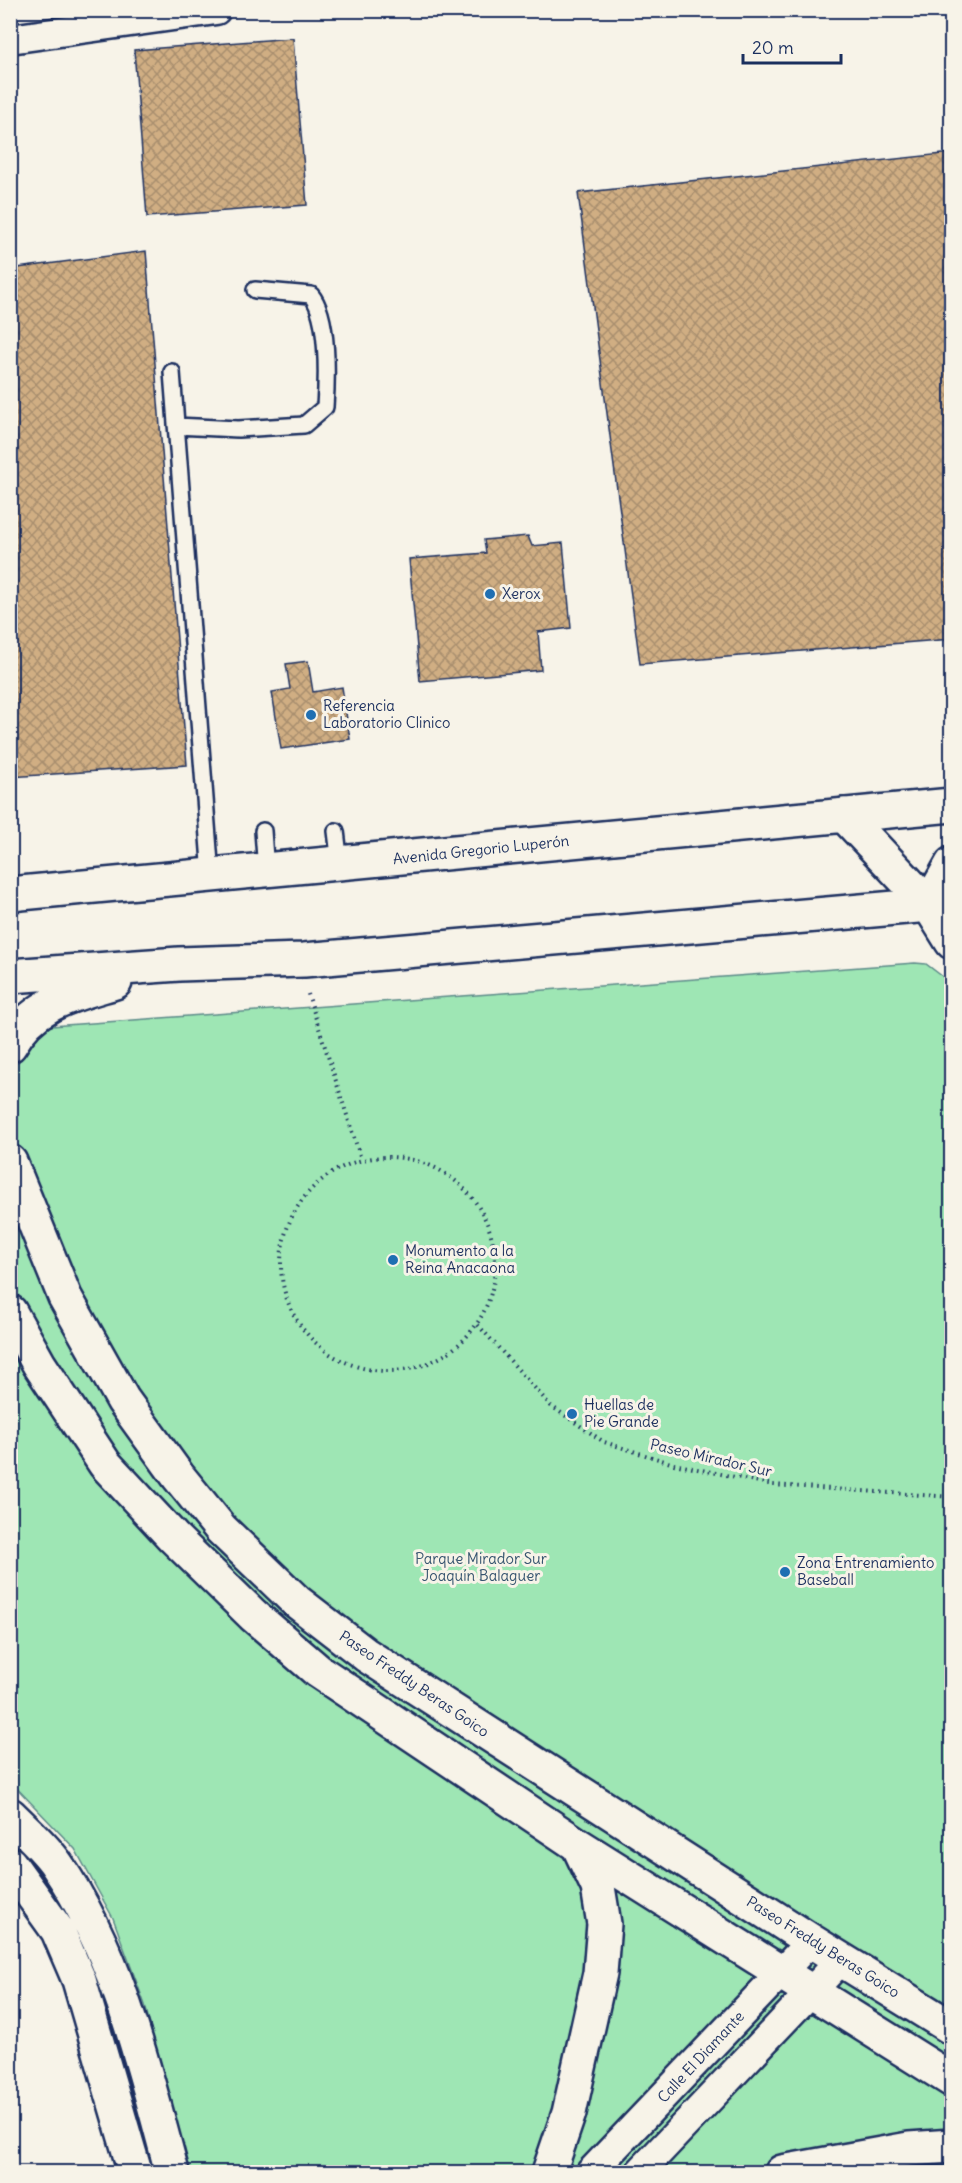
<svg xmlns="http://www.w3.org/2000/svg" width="962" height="2183" font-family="Delius,sans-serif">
	<defs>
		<pattern id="building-cross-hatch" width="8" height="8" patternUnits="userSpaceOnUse" patternTransform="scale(1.5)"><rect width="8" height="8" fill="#d0ae83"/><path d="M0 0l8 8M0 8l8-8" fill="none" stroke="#a88e6e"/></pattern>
	</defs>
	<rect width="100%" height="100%" fill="#f7f3e8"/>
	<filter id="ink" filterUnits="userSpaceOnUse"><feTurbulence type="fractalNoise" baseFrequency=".0167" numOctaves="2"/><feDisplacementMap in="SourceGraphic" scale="12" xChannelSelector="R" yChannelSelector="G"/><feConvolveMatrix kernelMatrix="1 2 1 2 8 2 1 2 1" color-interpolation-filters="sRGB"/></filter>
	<g filter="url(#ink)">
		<!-- park -->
		<path fill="#9ee6b4" stroke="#5c8a89" stroke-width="1.5" d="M915,963L926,964L951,983V2172H187L145,2005L113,1918L75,1849L11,1782V1029Z"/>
		<!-- building -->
		<path fill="url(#building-cross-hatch)" stroke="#1b2f5e" stroke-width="1.5" d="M293,38L307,205L147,217L134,50Z
			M952,153V639L640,664L578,193Z
			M146,251L187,765L10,777V269Z
			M528,536L532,546L563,543L571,628L538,632L541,670L420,681L409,559L486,553L484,540Z
			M308,661L313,692L342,687L350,739L281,749L272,692L290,689L286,664Z"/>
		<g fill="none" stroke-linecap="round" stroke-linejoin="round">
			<!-- lane casing -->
			<g stroke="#1b2f5e" stroke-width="20">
				<path id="lane" d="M172,372L211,876
					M176,426L238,429L304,425L325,407C327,379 329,316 311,295L255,290
					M263,831L266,871
					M336,831L340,864"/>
			</g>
			<!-- street casing -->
			<g stroke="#1b2f5e" stroke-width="33">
				<path id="street" d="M10,39L216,10
					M591,2172L811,1941
					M640,2172L842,1959"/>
			</g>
			<!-- secondary casing -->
			<g stroke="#1b2f5e" stroke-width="38">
				<path id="secondary" d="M844,815L929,905L952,942
					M929,905L952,864
					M10,1162L65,1297L123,1400L178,1476L221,1529L296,1601L366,1655L811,1941L952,2028
					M10,1312L39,1364L105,1464L173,1537L253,1615L318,1671L578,1845L952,2080
					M10,1815C26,1831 45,1847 57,1865C119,1956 144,2068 172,2172
					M10,1864L58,1931L79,1980L135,2172
					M549,2172L569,2113L600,1973L604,1924L598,1887L578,1845
					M782,2172L909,2149L952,2146"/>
			</g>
			<!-- primary casing -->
			<g stroke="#1b2f5e" stroke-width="38">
				<path id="primary" d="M10,894L952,805
					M10,976L179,964L304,960L952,903
					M10,1045C34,1002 72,995 115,982"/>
			</g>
			<!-- path -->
			<path stroke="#1b2f5e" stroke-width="4" stroke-dasharray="1.5 4.5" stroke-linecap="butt" d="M308,994L361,1159
				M281 1264a107 107 0 1 1 214 0a107 107 0 1 1-214 0Z
				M478,1325L551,1406L604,1442L674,1464L773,1485L952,1497"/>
			<!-- lane -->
			<use href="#lane" stroke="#f7f3e8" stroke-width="15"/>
			<!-- street -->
			<use href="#street" stroke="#f7f3e8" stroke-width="28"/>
			<!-- secondary -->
			<use href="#secondary" stroke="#f7f3e8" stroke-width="33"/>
			<!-- primary -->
			<use href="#primary" stroke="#f7f3e8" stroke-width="33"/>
		</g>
	</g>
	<!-- markers -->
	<g fill="#1f6fb2" stroke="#f7f3e8" stroke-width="2">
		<circle cx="490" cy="594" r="6"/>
		<circle cx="311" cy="715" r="6"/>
		<circle cx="393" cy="1260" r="6"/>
		<circle cx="572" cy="1414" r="6"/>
		<circle cx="785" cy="1572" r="6"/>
	</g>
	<g text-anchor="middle" stroke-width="6" stroke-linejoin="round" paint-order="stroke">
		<!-- poi labels -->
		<g font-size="15" fill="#1b2f5e" stroke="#f7f3e8" text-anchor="start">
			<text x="502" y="599">Xerox</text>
			<text x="323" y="711">Referencia<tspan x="323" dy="17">Laboratorio Clinico</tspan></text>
			<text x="405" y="1256">Monumento a la<tspan x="405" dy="17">Reina Anacaona</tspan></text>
			<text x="584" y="1410">Huellas de<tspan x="584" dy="17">Pie Grande</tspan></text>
			<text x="797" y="1568">Zona Entrenamiento<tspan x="797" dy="17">Baseball</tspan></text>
		</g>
		<!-- street labels -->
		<g font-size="15" fill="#1b2f5e" stroke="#f7f3e8">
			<text transform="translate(481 850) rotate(-6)" y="5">Avenida Gregorio Luperón</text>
			<text transform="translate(711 1458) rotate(13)" y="5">Paseo Mirador Sur</text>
			<text transform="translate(414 1684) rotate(34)" y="5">Paseo Freddy Beras Goico</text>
			<text transform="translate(823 1947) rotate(32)" y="5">Paseo Freddy Beras Goico</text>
			<text transform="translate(701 2057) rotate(-47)" y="5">Calle El Diamante</text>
		</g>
		<!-- park labels -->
		<g font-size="15" fill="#35546f" stroke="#f7f3e8">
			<text x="481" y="1564">Parque Mirador Sur<tspan x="481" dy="17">Joaquín Balaguer</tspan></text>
		</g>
	</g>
	<!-- margin -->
	<rect width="962" height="2183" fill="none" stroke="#f7f3e8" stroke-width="36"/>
	<rect x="18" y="18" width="926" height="2147" fill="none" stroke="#1b2f5e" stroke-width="2" filter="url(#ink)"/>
	<!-- scale -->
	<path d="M743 54v9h98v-9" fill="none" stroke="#1b2f5e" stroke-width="3"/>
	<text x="752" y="54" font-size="18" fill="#1b2f5e" stroke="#f7f3e8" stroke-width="4.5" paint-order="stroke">20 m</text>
</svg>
